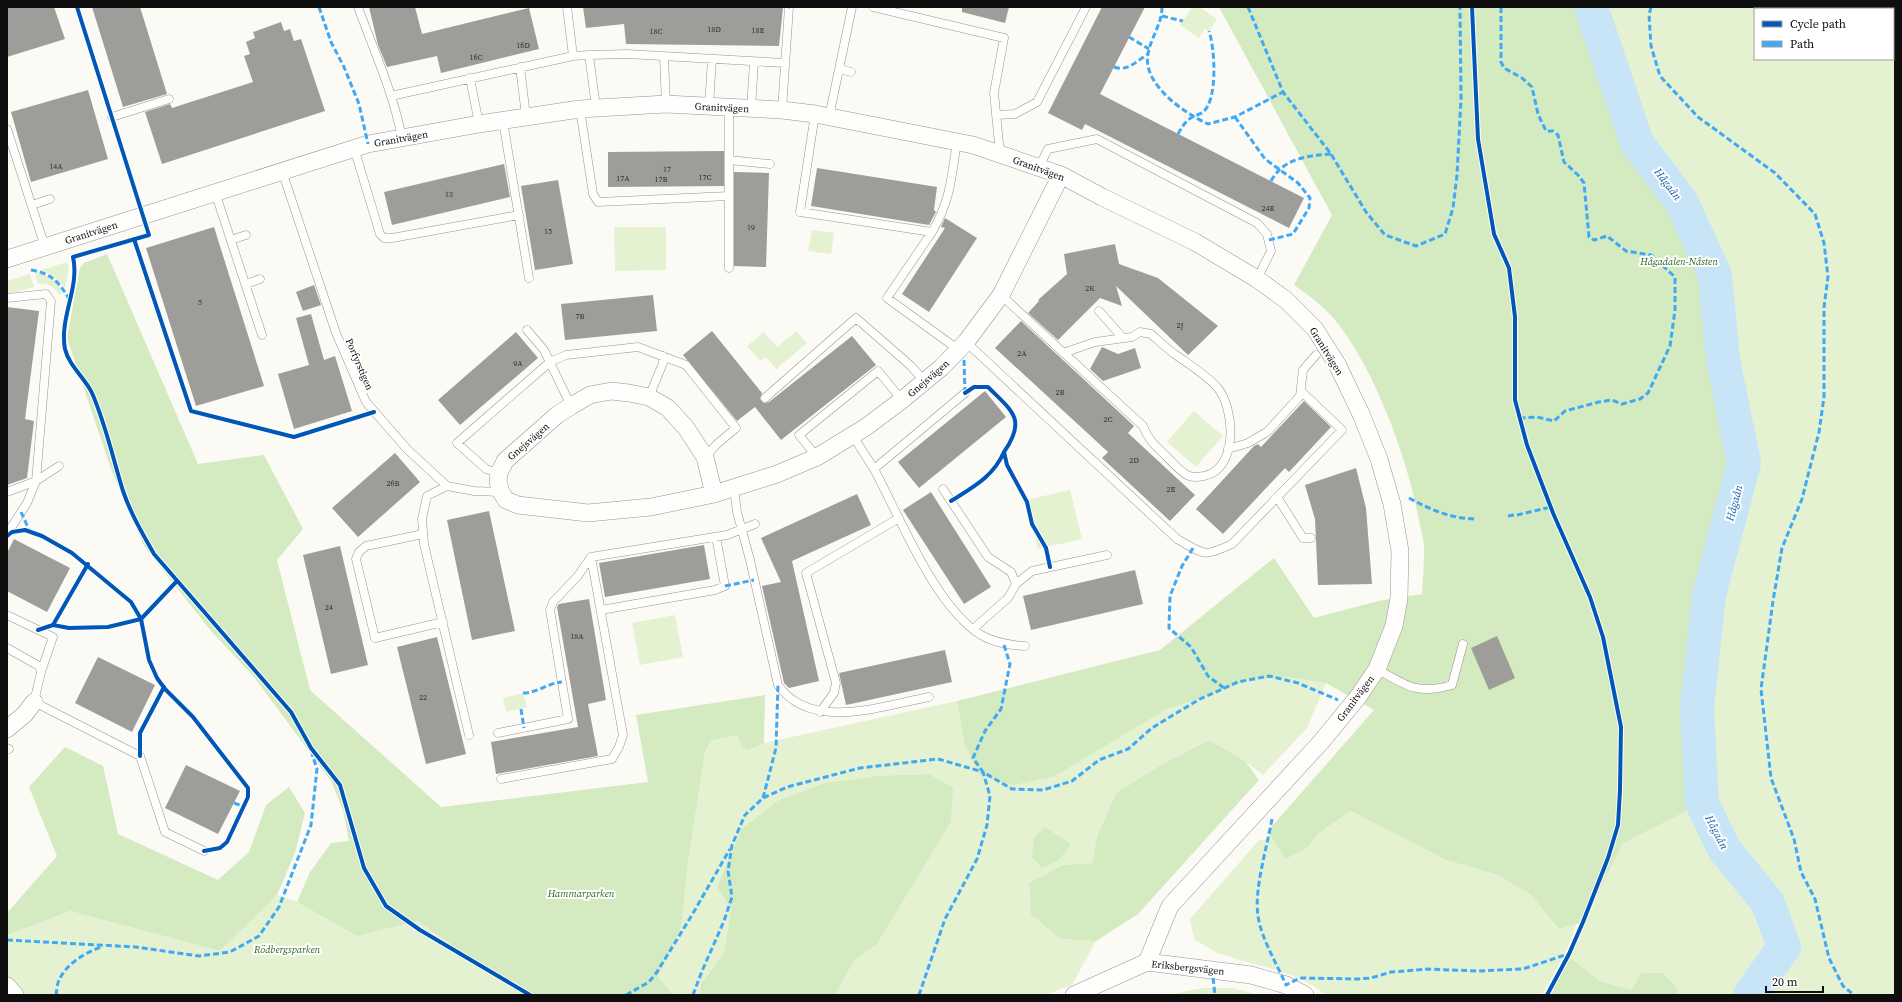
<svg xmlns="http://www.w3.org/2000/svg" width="1902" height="1002" font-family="'Source Serif 4',serif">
	<rect width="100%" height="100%" fill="#fcfaf4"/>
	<!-- green -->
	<path fill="#e4f2d2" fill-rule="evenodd" d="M1192,7H1199L1217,19L1209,31L1205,29L1199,38L1180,25Z
		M1328,7H1895V995H1551L1572,960L1569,957L1579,940L1583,922L1613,862ZM1755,9H1893V59H1755Z
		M614,227H666V270L615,271Z
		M812,230L834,233L831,254L808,251Z
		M67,262L69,267L65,288L54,277L41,270Z
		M35,273C47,275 64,281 61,296C54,289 51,282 38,284Z
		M30,274L34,287L7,294V281Z
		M796,331L807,343L776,369L766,357L760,361L747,346L764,332L777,347Z
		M1194,411L1223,436L1196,467L1167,442Z
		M1070,490L1082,539L1038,549L1026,500Z
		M675,615L683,657L640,665L632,623Z
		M1287,677L1326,683L1307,728L1263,775L1245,761L1209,740L1161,765L1116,793L1097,836L1092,863L1063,865L1029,883L1031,915L1061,939L1096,941L1072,985L1045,995H835L854,961L877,944L951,822L952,788L929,774L903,775L717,887L731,909L724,952L701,984L700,995H673L658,976L681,928L689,855L705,753L710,741L738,735L749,750L764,743L957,701L964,742L1137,726L1165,710L1224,688L1250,680Z
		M523,693L527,707L506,712L503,698Z
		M1351,811L1446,860L1498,875L1530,894L1559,929L1576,924L1567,950L1542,995H1326C1296,970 1254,966 1218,953C1210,949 1202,944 1194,939L1190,919L1259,840L1273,839L1286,859L1307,848L1319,833Z
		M277,895L297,902L357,936L418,921L521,995H16L7,983V935L70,911L220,951Z
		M1202,988H1232L1259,995H1166Z"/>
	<!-- forest -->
	<path fill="#d4eac0" d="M1219,7H1591L1637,143L1681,201L1715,275L1723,360L1744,463L1709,595L1697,708L1702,803L1623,843L1583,922L1559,929L1530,894L1498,875L1446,860L1351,811L1319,833L1307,848L1286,859L1267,832L1374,710L1326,683L1287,677L1250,680L1165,710L1055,776L1014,785L979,775L964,742L957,701L1160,650L1274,558L1314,618L1378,601L1422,594C1423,579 1424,564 1424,548C1424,540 1421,530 1419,521C1408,460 1377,375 1339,325C1327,309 1310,296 1294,285L1332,215Z
		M107,254L198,464L264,455L303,529L277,560L310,690L441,807L648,782L636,715L765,695L764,743L749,750L741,746L738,735L710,741L705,753L689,855L681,928L658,976L673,995H521L418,921L357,936L297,902L310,872L331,843L349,841L343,810L331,781L254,677L211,631L144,546L111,469L67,338L80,268L84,263Z
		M1209,740L1245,761L1259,780L1138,914L1096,941L1061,939L1031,915L1029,883L1063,865L1092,863L1097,836L1116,793L1161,765Z
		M65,747L103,766L118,834L218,880L249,852L266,805L289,787L305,813L295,853L277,895L220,951L70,911L7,935V913L57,856L29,787Z
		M929,774L953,788L951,822L877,944L854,961L835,995H700L701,984L724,952L731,909L717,887L742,829L779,800L826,783L879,776Z
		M1045,827L1071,844L1059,860L1042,868L1032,857L1034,838Z
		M1569,957L1599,981L1631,990L1642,973H1663L1677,989L1678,995H1545Z"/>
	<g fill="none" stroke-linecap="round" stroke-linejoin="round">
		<!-- river -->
		<path stroke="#c8e5f8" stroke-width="34" d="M1591,7L1637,143L1681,201L1715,275L1723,360L1744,463L1709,595L1697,708L1702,803L1724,849L1768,903L1784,947L1750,995"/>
	</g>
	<!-- building -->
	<path fill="#9f9d99" d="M7,7H54L65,39L7,57Z
		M92,7H140L167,94L123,107Z
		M369,7H415L422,34L529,8L539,49L441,73L437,56L387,67L378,45Z
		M583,7H756L783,8L779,46L626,44L624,24L586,28Z
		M962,7H1009L1005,23L962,12Z
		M1102,7H1145L1100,94L1304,198L1289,228L1085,124L1082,130L1048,113Z
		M281,22L284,31L290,29L294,41L301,39L325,111L162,164L145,112L170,104L172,108L253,82L244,56L250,54L246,42L255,38L253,32Z
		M88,90L108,159L31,182L11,112Z
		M724,151V186L608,187V152Z
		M504,164L510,197L392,225L384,192Z
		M817,168L937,187L934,210L936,212L929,225L811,206Z
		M734,172L769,173L766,267L734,266Z
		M558,180L573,264L535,270L521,186Z
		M945,218L977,238L929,312L902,294L945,228L941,227Z
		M214,227L264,386L196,406L146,248Z
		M1115,244L1119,264L1158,278L1218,326L1188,355L1116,286L1122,306L1100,298L1058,340L1028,313L1039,301L1038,300L1067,274L1064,254Z
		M314,285L321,305L303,311L296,292Z
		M653,295L657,331L565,340L561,304Z
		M7,307L39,311L25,419L34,421L27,478L7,485Z
		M311,314L324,360L335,356L352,411L294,429L278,374L309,365L296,318Z
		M1021,321L1134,426L1128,433L1195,495L1170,521L1102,458L1108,452L995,348Z
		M712,331L762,393L760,399L764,403L769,402L852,336L876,365L781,440L755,407L737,421L683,355Z
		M516,332L538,358L460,425L438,400Z
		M1102,347L1118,354L1135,348L1141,368L1103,381L1090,369Z
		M985,391L1006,417L919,488L898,462Z
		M1304,401L1331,427L1289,472L1285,468L1223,534L1196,509L1254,446L1258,444L1261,447Z
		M395,453L420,482L358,537L332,508Z
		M1356,468L1366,508L1372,584L1318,585L1315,519L1305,485Z
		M931,492L991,587L964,604L903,510Z
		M857,494L871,525L792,561L819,681L789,688L784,683L762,586L781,582L761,538Z
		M489,511L515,631L472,640L447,520Z
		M14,539L70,568L47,612L7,591V553Z
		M704,545L710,579L605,597L599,563Z
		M340,546L368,665L331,674L303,555Z
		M1135,570L1143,604L1031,630L1023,596Z
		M589,599L606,700L588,704L598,756L496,774L491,742L578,727L557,607L559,604Z
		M1497,636L1515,678L1489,690L1471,648Z
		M437,637L466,754L426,764L397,647Z
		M945,650L952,682L846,705L839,673Z
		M98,657L155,685L132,732L75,703Z
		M186,765L240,791L218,834L165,808Z"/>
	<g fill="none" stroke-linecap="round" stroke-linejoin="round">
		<!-- service casing -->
		<g stroke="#959492" stroke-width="9">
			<path id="service" d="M358,7C374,51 393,92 402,138
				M873,7L1004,38L994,93L1000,154
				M589,55L627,54L785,63
				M573,56L589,55L596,107
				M664,57L666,104
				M520,67L526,116
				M839,69L851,72
				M470,78L479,124
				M391,96L573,56L567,7
				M709,106L712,59
				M729,107V268
				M751,108L754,62
				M580,109L593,194L598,202L729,196
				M782,110L789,7
				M815,114L800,212L932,232L887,298L959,350
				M996,115L1015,114L1037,102L1086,7
				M112,117L169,99
				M829,117L852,7
				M503,121L529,278
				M7,129L45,247
				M354,148L380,234L384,238H392L519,215
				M729,160L770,164
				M1039,167L1048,149L1097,139L1257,223L1267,234L1271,251L1257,279
				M282,171L336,333L366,402L407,449L447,486L474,491L501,492
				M215,192L262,335
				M32,205L50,199
				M932,232C951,199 951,179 957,142
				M231,240L246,235
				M246,284L260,279
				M1001,295L1143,426C1149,442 1157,447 1169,459C1174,464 1180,471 1187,475C1192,478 1198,477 1204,476C1239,469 1235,408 1217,387C1206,375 1190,365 1176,355C1167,349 1159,341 1151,334L1140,332L1132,337L1095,342L1063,353
				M7,298L46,294L51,301L36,481L7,492
				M1099,311L1123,338
				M527,330L544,350L571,406
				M966,342L1177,539C1204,554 1203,558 1232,544L1342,430L1301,391
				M649,397L663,363V356
				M765,398L856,318L911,366L925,382
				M853,436C860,447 867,458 874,469C900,517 935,607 981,635C995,643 1009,645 1025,646
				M1228,449L1248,443L1267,432L1300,396L1303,370L1316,355
				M817,457L799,435L878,371L902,400
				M874,469L965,393
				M499,473L486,469L457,443L550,362L566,355L638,347L686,365L736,428L717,444L705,457
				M447,486L427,496L422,519L424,544L469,735
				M734,488L737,512L750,560L778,685C811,732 882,706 929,697
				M943,489L988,557L1011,572L1016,584
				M1277,497L1303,538H1311
				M7,534L27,503L36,481L59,466
				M423,534L366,546L359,552L356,559L375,638L443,622
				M601,610L715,590L725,586L716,537
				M7,615L53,637L41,672L34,702L140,756L165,832L204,851
				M973,629L1008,598L1016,584L1032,571L1107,555
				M7,648L39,666L41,672
				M1377,669C1407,686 1417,695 1452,685L1463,644
				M820,712L834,693L836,683L806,573L899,518
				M498,733L568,719L550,610L553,602L577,577L591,557
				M7,748L9,749
				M501,779L612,759L619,747L623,735L591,557L727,535L755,524"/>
		</g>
		<!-- minor casing -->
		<g stroke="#959492" stroke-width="18">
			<path id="minor" d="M7,259L368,144L479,124L580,109L666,104L782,110L815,114L973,145L1061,175L1102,197L1195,242L1257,279L1286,300L1315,329L1337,364L1361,414L1379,459L1392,504L1400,551L1399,598L1394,626L1377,669L1358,697L1321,742L1170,906L1147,962
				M714,494L705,457L686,428L668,408L649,397L629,393L611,391L590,395L571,406L557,415L505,461L499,473L498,482L501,492L506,500L518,505L588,513L651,507L714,494L777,474L817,457L866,427L902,400L942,367L966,342L1001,295L1061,175
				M7,729L25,714L34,702
				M7,986L15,995
				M1074,995L1147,962L1251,975L1286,985L1305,995"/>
		</g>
		<!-- service -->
		<use href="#service" stroke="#fffefd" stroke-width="8"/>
		<!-- minor -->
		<use href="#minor" stroke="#fffefd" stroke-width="17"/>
		<!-- quiet -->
		<path stroke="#3fa9f5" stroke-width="3" stroke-dasharray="6 3" stroke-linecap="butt" d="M319,7L331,42L344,67L359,104L368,144
			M789,7L790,8
			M1162,7C1162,24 1151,37 1148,54C1142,84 1184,113 1208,124L1235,117L1283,92
			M1248,7L1283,92L1331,154L1366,212L1385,235L1416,246L1445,234L1453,208L1457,175L1461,99L1460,7
			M1501,7V62L1504,68L1522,78L1532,87L1538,114L1546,131H1553L1558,135L1564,162L1578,175L1584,183L1589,237L1594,240L1607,236L1626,251L1651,255L1675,277V310L1670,346L1648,393L1640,399L1622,404L1612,400L1599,402L1565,411L1554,421L1537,417L1520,418
			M1651,7L1649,15L1651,46L1660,76L1698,117L1775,173L1815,214L1824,243L1828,277L1824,307V397L1819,432L1802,499L1782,548L1773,601L1761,689L1771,778L1794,839L1801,872L1815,899L1829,958L1843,986L1854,995
			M1162,16L1183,21
			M1129,37L1149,49
			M1114,67C1127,72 1137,61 1148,54
			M1235,117L1265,159L1298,183L1310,198L1309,208L1293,234L1269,240
			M1178,134C1182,127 1186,120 1194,116C1197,115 1201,114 1203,112C1218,100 1215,49 1209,31
			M1271,181C1284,158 1306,156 1331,154
			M31,270C51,273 60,283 69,299
			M964,360L965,393
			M1409,498C1431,510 1452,519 1477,519
			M21,512L30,532
			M1517,515L1551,507
			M1508,516L1514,515
			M1193,548L1182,566L1170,596L1169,628L1191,647L1208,676L1224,688
			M725,586L754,580
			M1004,645L1010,664L1001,709L985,731L973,758L983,772L1012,789L1043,790L1072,781L1099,760L1128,749L1152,728L1173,715L1200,699L1238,682L1269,676L1298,683L1338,700
			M523,693C537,693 548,683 562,682
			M521,709L524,728
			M763,798L776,748L778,685
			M234,803L244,807
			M1272,819C1267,848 1254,888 1258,916C1261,938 1277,964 1286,985L1300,978L1358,979L1371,978L1391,972L1427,969L1477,971L1523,969L1568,954
			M7,940L136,947L199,956L230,952L259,936L279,907L311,825L317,769L312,754
			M1212,969L1215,995
			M56,995C57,990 57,984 59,980C67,963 85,953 101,947
			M626,995L649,982L657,972L692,915L730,849
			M693,995L702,971L724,921L732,897L728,871L732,845L745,815L763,798L787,787L860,768L938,759L983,772L990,796L987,825L977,859L945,919L919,995"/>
		<!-- cycleway casing -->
		<g stroke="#fff" stroke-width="6">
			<path id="cycleway" d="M77,7L149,235L73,257C80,288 59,318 65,349C69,366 85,378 92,393C106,425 113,459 123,491C131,514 142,533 154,554L291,712L311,748L340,785L364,868L386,906L420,930L530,995
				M1472,7L1478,139L1494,234L1509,268L1515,317V400L1527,445L1553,513L1590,597L1603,637L1621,727L1620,790L1618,825L1608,858L1583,922L1569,954L1547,995
				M134,239L191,411L294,437L374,412
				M965,393L974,387H988C1012,411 1027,419 1004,452L1007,465L1027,502L1032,524L1046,548L1050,567
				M951,501C973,487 993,477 1004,452
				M7,536L12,532L25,530L42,536L72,553L131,602L141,619L108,627L69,628L53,625L38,630
				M177,581L141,619L149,660L157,678L165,689L193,717L248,788V797L227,842L220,848L204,851
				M53,625L88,564
				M140,756V733L164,687"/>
		</g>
		<!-- cycleway -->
		<use href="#cycleway" stroke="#0057b8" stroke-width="4"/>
	</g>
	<g text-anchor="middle" stroke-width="4" stroke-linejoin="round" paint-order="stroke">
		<!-- number labels -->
		<g font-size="8" fill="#323231">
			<text x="714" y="32">18D</text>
			<text x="758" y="33">18E</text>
			<text x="656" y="34">18C</text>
			<text x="523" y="48">16D</text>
			<text x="476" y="60">16C</text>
			<text x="56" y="169">14A</text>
			<text x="667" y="172">17</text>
			<text x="705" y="180">17C</text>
			<text x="623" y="181">17A</text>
			<text x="661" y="182">17B</text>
			<text x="449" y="197">13</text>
			<text x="1268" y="211">24E</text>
			<text x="751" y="230">19</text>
			<text x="548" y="234">15</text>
			<text x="1090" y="291">2K</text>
			<text x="200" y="305">5</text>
			<text x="580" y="319">7B</text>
			<text x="1180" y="328">2J</text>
			<text x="1022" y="356">2A</text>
			<text x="518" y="366">9A</text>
			<text x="1060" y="395">2B</text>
			<text x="1108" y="422">2C</text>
			<text x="1134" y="463">2D</text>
			<text x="393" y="486">26B</text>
			<text x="1171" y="492">2E</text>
			<text x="329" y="610">24</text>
			<text x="577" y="639">18A</text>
			<text x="423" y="700">22</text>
		</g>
		<!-- street labels -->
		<g font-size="10" fill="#0e0e0e" stroke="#fff">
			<text transform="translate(722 107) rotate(3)" y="4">Granitvägen</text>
			<text transform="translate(401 138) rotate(-10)" y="4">Granitvägen</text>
			<text transform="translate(1039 168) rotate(20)" y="4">Granitvägen</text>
			<text transform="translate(91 232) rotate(-18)" y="4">Granitvägen</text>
			<text transform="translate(1327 351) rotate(58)" y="4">Granitvägen</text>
			<text transform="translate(360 364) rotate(67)" y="4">Porfyrstigen</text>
			<text transform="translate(928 378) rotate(-41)" y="4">Gnejsvägen</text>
			<text transform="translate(528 441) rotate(-41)" y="4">Gnejsvägen</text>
			<text transform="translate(1355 698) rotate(-53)" y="4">Granitvägen</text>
			<text transform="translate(1188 967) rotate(6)" y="4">Eriksbergsvägen</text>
		</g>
		<!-- park labels -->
		<g font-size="10" font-style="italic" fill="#296a1b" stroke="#fff">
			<text x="1679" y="265">Hågadalen-Nåsten</text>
			<text x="581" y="897">Hammarparken</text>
			<text x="287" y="953">Rödbergsparken</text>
		</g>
		<!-- water labels -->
		<g font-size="11" font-style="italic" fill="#1161a7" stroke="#fff">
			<text transform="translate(1668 184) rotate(53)" y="4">Hågaån</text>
			<text transform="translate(1734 503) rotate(-75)" y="4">Hågaån</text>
			<text transform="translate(1717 832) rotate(63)" y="4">Hågaån</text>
		</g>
	</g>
	<!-- border -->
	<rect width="1902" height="1002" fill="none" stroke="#0e0e0e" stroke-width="16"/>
	<!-- legend -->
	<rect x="1754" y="8" width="140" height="52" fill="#ffffff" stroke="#9f9f9f"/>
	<rect x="1762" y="21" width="20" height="6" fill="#0057b8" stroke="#9f9f9f"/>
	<text x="1790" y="28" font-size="12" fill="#0e0e0e">Cycle path</text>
	<rect x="1762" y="41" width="20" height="6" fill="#3fa9f5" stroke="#9f9f9f"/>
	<text x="1790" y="48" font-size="12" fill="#0e0e0e">Path</text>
	<!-- scale -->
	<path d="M1766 986v6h57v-6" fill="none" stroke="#0e0e0e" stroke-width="2"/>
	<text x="1772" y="986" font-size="12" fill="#0e0e0e" stroke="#ffffff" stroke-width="3" paint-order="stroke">20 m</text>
</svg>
